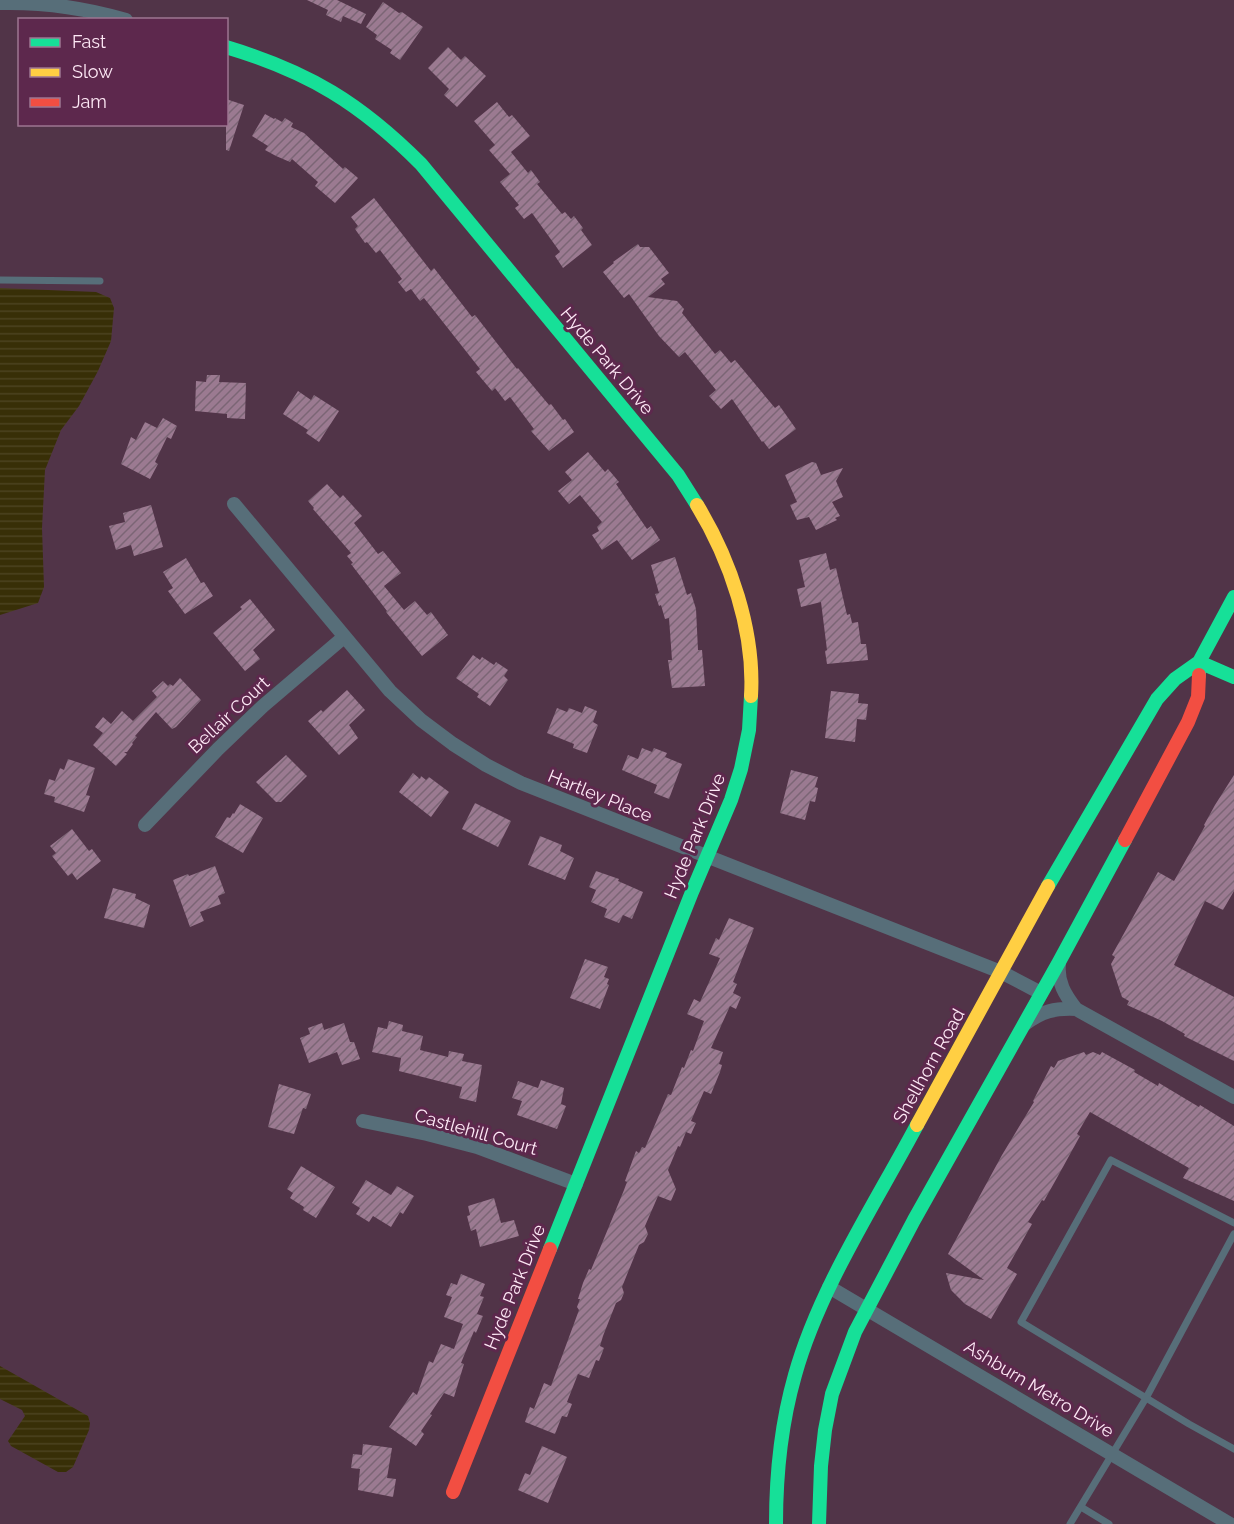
<svg xmlns="http://www.w3.org/2000/svg" width="1234" height="1524" font-family="Raleway,sans-serif">
	<defs>
		<pattern id="water-rules" width="6" height="5" patternUnits="userSpaceOnUse" patternTransform="scale(1.5)"><rect width="6" height="5" fill="#382f07"/><path d="M0 2.5h6" fill="none" stroke="#4c4320"/></pattern>
		<pattern id="building-hatch" width="6" height="6" patternUnits="userSpaceOnUse" patternTransform="scale(1.5)"><rect width="6" height="6" fill="#9b7a91"/><path d="M-1 1l2-2M0 6l6-6M5 7l2-2" fill="none" stroke="#7b6575"/></pattern>
	</defs>
	<rect width="100%" height="100%" fill="#513448"/>
	<!-- water -->
	<path fill="url(#water-rules)" d="M0,288L96,292L110,298L114,308L111,341L98,371L79,406L61,430L45,470L42,528L44,587L38,603L0,615Z
		M0,1366L88,1416L90,1423L89,1430L73,1467L66,1472H58L11,1446L8,1441L25,1416L22,1410L0,1399Z"/>
	<!-- building -->
	<path fill="url(#building-hatch)" d="M307,0H337L366,14L361,24L343,16L341,22L326,15L328,10Z
		M383,2L399,13L402,12L423,27L400,60L390,53L392,50L375,39L377,35L366,27Z
		M448,47L461,60L465,56L486,76L457,107L444,95L449,89L428,68Z
		M226,99L244,105L229,151L226,150Z
		M497,102L509,117L512,115L530,136L511,152L528,173L531,170L540,182L537,184L562,214L565,212L571,219L574,216L583,228L581,230L592,245L563,268L555,256L560,252L532,213L524,219L515,208L519,205L500,182L510,174L489,150L495,145L474,121Z
		M265,114L274,119L275,118L282,122L285,118L293,123L291,127L304,133L343,169L345,167L358,178L335,203L315,186L318,182L292,159L290,162L276,156L265,150L268,146L252,136Z
		M374,198L431,271L434,268L472,317L475,315L517,369L518,368L549,405L551,404L563,420L565,419L574,432L549,451L531,431L534,429L510,397L505,401L495,388L492,391L476,372L480,369L424,298L420,301L411,289L406,292L398,282L402,279L380,250L376,253L367,242L365,243L355,229L358,226L351,217Z
		M638,244L640,247H649L669,273L661,279L665,284L648,297L677,301L684,309L682,313L715,354L720,350L731,363L735,360L775,408L779,405L796,429L769,449L763,441L762,442L732,399L721,409L709,396L716,390L685,352L679,357L659,336L629,294L624,298L603,272L614,263L613,262Z
		M207,375H220L219,382L246,383L245,419L227,418V414L195,411L196,381L206,382Z
		M298,391L311,400L314,395L339,411L319,442L306,433L308,430L283,414Z
		M163,418L177,426L171,439L167,437L155,462L158,464L150,479L121,464L131,437L136,440L145,422L157,428Z
		M588,452L605,472L608,469L619,482L616,484L647,529L651,526L660,540L632,560L617,540L602,550L592,535L599,531L597,527L602,522L580,495L569,504L558,491L572,480L565,472Z
		M812,462L816,463L821,475L843,468L836,481L843,497L832,502L840,516L835,518L837,520L816,530L809,517L797,520L790,505L797,502L785,475Z
		M327,484L340,498L343,495L362,516L354,523L378,554L383,551L401,573L384,586L404,610L415,601L427,615L431,612L448,635L422,656L386,612L387,611L351,564L353,563L347,556L351,553L313,509L314,508L308,501Z
		M151,505L163,547L134,556L131,545L116,550L109,526L125,522L123,513Z
		M826,553L830,570L836,568L847,615L850,614L852,623L858,622L861,644H866L868,660L827,664L825,651L827,650L821,602L801,607L797,589L805,587L799,560Z
		M675,557L687,595L691,593L696,609L698,650H702L705,686L672,688L668,660H672L669,618L665,619L661,605L659,606L655,594L659,593L651,565Z
		M186,558L201,583L204,582L213,596L185,614L168,591L173,588L163,572Z
		M250,599L275,630L253,650L260,659L245,671L213,633L242,609L240,607Z
		M473,655L480,660L482,657L494,665L496,662L508,670L504,676L508,680L490,706L477,697L479,694L456,678Z
		M180,678L201,700L176,727L172,729L156,712L135,736L137,737L132,743L133,744L127,752H124L127,754L116,766L93,745L103,733L95,727L103,717L111,724L122,711L133,721L157,697L152,691L163,681L168,686L170,684L173,686Z
		M347,690L365,710L349,725L358,738L339,755L308,721L321,710L323,712Z
		M831,691L859,694L858,703L868,704L866,720L857,719L855,742L825,738Z
		M585,706L597,711L593,722L598,725L587,753L573,748L574,744L547,733L557,708L567,712L569,708L582,713Z
		M642,748L652,752L654,748L667,753L665,757L682,764L669,799L654,793L657,785L622,770L628,755L638,759Z
		M286,755L307,776L281,802H276L256,782Z
		M68,759L95,768L86,795L90,796L84,812L54,802L55,797L44,794L49,779L55,781L60,768L64,770Z
		M791,770L818,777L815,787L818,788L815,802L810,801L805,820L780,813Z
		M413,773L420,779L421,776L426,780L429,777L449,792L431,817L399,792Z
		M1234,775V891L1223,910L1205,901L1174,965L1234,997V1061L1184,1036L1185,1034L1162,1021L1127,1005L1129,1001L1122,997L1111,964L1115,957L1112,955L1158,872L1174,881L1205,826L1204,825L1215,805Z
		M475,803L511,821L498,847L462,829Z
		M240,804L263,818L243,853L215,837L227,817L230,818L233,813L234,814Z
		M72,829L89,851L92,849L101,861L77,880L72,873L68,876L52,856L56,853L50,846Z
		M540,836L562,845L560,851L574,858L565,880L528,865Z
		M215,866L225,893L218,896L221,904L200,912L204,921L190,927L173,880L188,874L189,876Z
		M596,871L619,879L618,881L643,892L632,919L623,915L619,923L604,917L607,909L591,902L596,890L589,887Z
		M113,888L136,894L135,898L150,905L144,928L104,918Z
		M729,918L754,928L733,982L737,984L733,993L741,997L736,1009L730,1006L711,1048L723,1052L719,1064L722,1065L720,1072L711,1094L704,1091L691,1121L696,1123L691,1134L686,1132L680,1147L678,1146L668,1170L676,1189L671,1201L658,1196L645,1226L648,1234L644,1242L639,1245L622,1287L624,1293L621,1300L616,1303L603,1336L600,1346L604,1348L599,1361L596,1360L589,1378L578,1374L567,1402L572,1404L567,1417L562,1416L555,1434L525,1422L530,1407L534,1409L544,1383L551,1386L579,1310L577,1307L580,1299H578L583,1283L589,1269L591,1270L624,1190L627,1182L625,1181L636,1151L639,1153L642,1147L645,1148L668,1094L671,1095L682,1067L684,1068L691,1050L693,1051L704,1021L687,1014L694,999L700,1002L720,958L709,954L716,938L719,940Z
		M585,959L608,967L604,977L609,979L607,984L609,985L600,1009L570,998Z
		M389,1021L403,1025L402,1031L423,1036L420,1050L448,1057L449,1051L464,1054L462,1061L482,1065L476,1102L459,1098L462,1087L399,1071L401,1058L372,1052L378,1027L387,1029Z
		M322,1023L324,1030L344,1023L350,1042H354L360,1059L342,1065L337,1052L309,1063L300,1038L310,1034L308,1028Z
		M1084,1052L1086,1055L1093,1052L1100,1055L1102,1052L1135,1070L1134,1072L1158,1086L1159,1083L1199,1107L1200,1105L1234,1126V1201L1183,1178L1189,1168L1090,1112L1077,1134L1080,1136L1058,1176L1044,1201L1042,1200L1028,1222L1032,1224L1007,1268L1017,1274L991,1319L965,1304L951,1290L946,1273L984,1280L948,1254L1002,1155L1034,1102L1033,1101L1051,1066L1054,1068L1058,1061Z
		M541,1080L564,1088L561,1104L566,1106L557,1129L517,1115L522,1101L512,1098L518,1081L538,1088Z
		M279,1084L311,1094L306,1109L303,1108L294,1134L268,1127Z
		M301,1166L335,1187L316,1218L303,1210L304,1207L290,1198L293,1193L287,1189Z
		M366,1180L391,1195L397,1186L414,1196L403,1214L400,1212L391,1227L373,1216L369,1222L356,1214L360,1208L352,1203Z
		M494,1198L501,1223L514,1220L519,1236L480,1247L476,1229L471,1231L467,1216L470,1215L468,1206Z
		M461,1274L485,1284L480,1296L484,1297L477,1314L483,1316L476,1333L474,1331L461,1363L464,1364L454,1397L444,1393L430,1414L432,1415L421,1431L424,1434L416,1446L389,1427L413,1392L417,1395L429,1361L433,1363L441,1344L454,1349L463,1324L444,1317L452,1297L446,1295L451,1283L457,1285Z
		M363,1444L392,1448L387,1478L396,1479L393,1497L358,1490L360,1469L351,1468L353,1454L362,1455Z
		M542,1446L567,1457L548,1503L518,1490L525,1473L530,1475Z"/>
	<g fill="none" stroke-linecap="round" stroke-linejoin="round">
		<!-- lane -->
		<path stroke="#576e79" stroke-width="7" d="M0,280L100,281
			M1234,1223L1111,1160L1021,1322L1189,1424L1234,1449
			M1081,1507L1109,1524
			M1070,1524L1146,1398L1234,1234"/>
		<!-- street -->
		<path stroke="#576e79" stroke-width="14" d="M0,3C43,2 85,8 126,20
			M234,504L390,691L421,720L453,744L486,765L521,783L1001,972L1041,993
			M145,825L218,749L263,706L344,637
			M1059,964C1057,982 1065,995 1076,1009L1234,1097
			M1025,1024C1042,1011 1055,1008 1076,1009
			M363,1121L427,1134L477,1147L576,1184
			M829,1287L1230,1524"/>
		<!-- fast -->
		<path stroke="#16e098" stroke-width="14" d="M226,47C309,72 360,103 421,164L678,475L697,505
			M1199,662L1234,677
			M1199,675V662L1234,597
			M1048,886L1157,699L1175,679L1199,662
			M550,1249L692,892L731,800L741,769L749,730L751,696
			M776,1524C776,1473 781,1424 795,1375C819,1289 875,1204 917,1125
			M819,1524L821,1466L825,1430L832,1394L855,1332L914,1220L1059,962L1125,840"/>
		<!-- slow -->
		<path stroke="#ffcf43" stroke-width="14" d="M697,505C730,559 755,631 751,696
			M917,1125L1048,886"/>
		<!-- jam -->
		<path stroke="#f24e42" stroke-width="14" d="M1125,840L1188,722L1198,697L1199,675
			M453,1492L550,1249"/>
	</g>
	<g text-anchor="middle" stroke-width="6" stroke-linejoin="round" paint-order="stroke">
		<!-- street labels -->
		<g font-size="18" fill="#fee9f6" stroke="#5d284d">
			<text transform="translate(607 361) rotate(50)" y="6">Hyde Park Drive</text>
			<text transform="translate(229 715) rotate(-43)" y="6">Bellair Court</text>
			<text transform="translate(600 796) rotate(22)" y="6">Hartley Place</text>
			<text transform="translate(695 836) rotate(-68)" y="6">Hyde Park Drive</text>
			<text transform="translate(929 1066) rotate(-61)" y="6">Shellhorn Road</text>
			<text transform="translate(476 1132) rotate(16)" y="6">Castlehill Court</text>
			<text transform="translate(515 1287) rotate(-68)" y="6">Hyde Park Drive</text>
			<text transform="translate(1039 1389) rotate(31)" y="6">Ashburn Metro Drive</text>
		</g>
	</g>
	<!-- legend -->
	<rect x="18" y="18" width="210" height="108" fill="#5d284d" stroke="#9d7591" stroke-width="1.5"/>
	<rect x="30" y="38" width="30" height="9" fill="#16e098" stroke="#9d7591" stroke-width="1.5"/>
	<text x="72" y="48" font-size="18" fill="#fee9f6">Fast</text>
	<rect x="30" y="68" width="30" height="9" fill="#ffcf43" stroke="#9d7591" stroke-width="1.5"/>
	<text x="72" y="78" font-size="18" fill="#fee9f6">Slow</text>
	<rect x="30" y="98" width="30" height="9" fill="#f24e42" stroke="#9d7591" stroke-width="1.5"/>
	<text x="72" y="108" font-size="18" fill="#fee9f6">Jam</text>
</svg>
